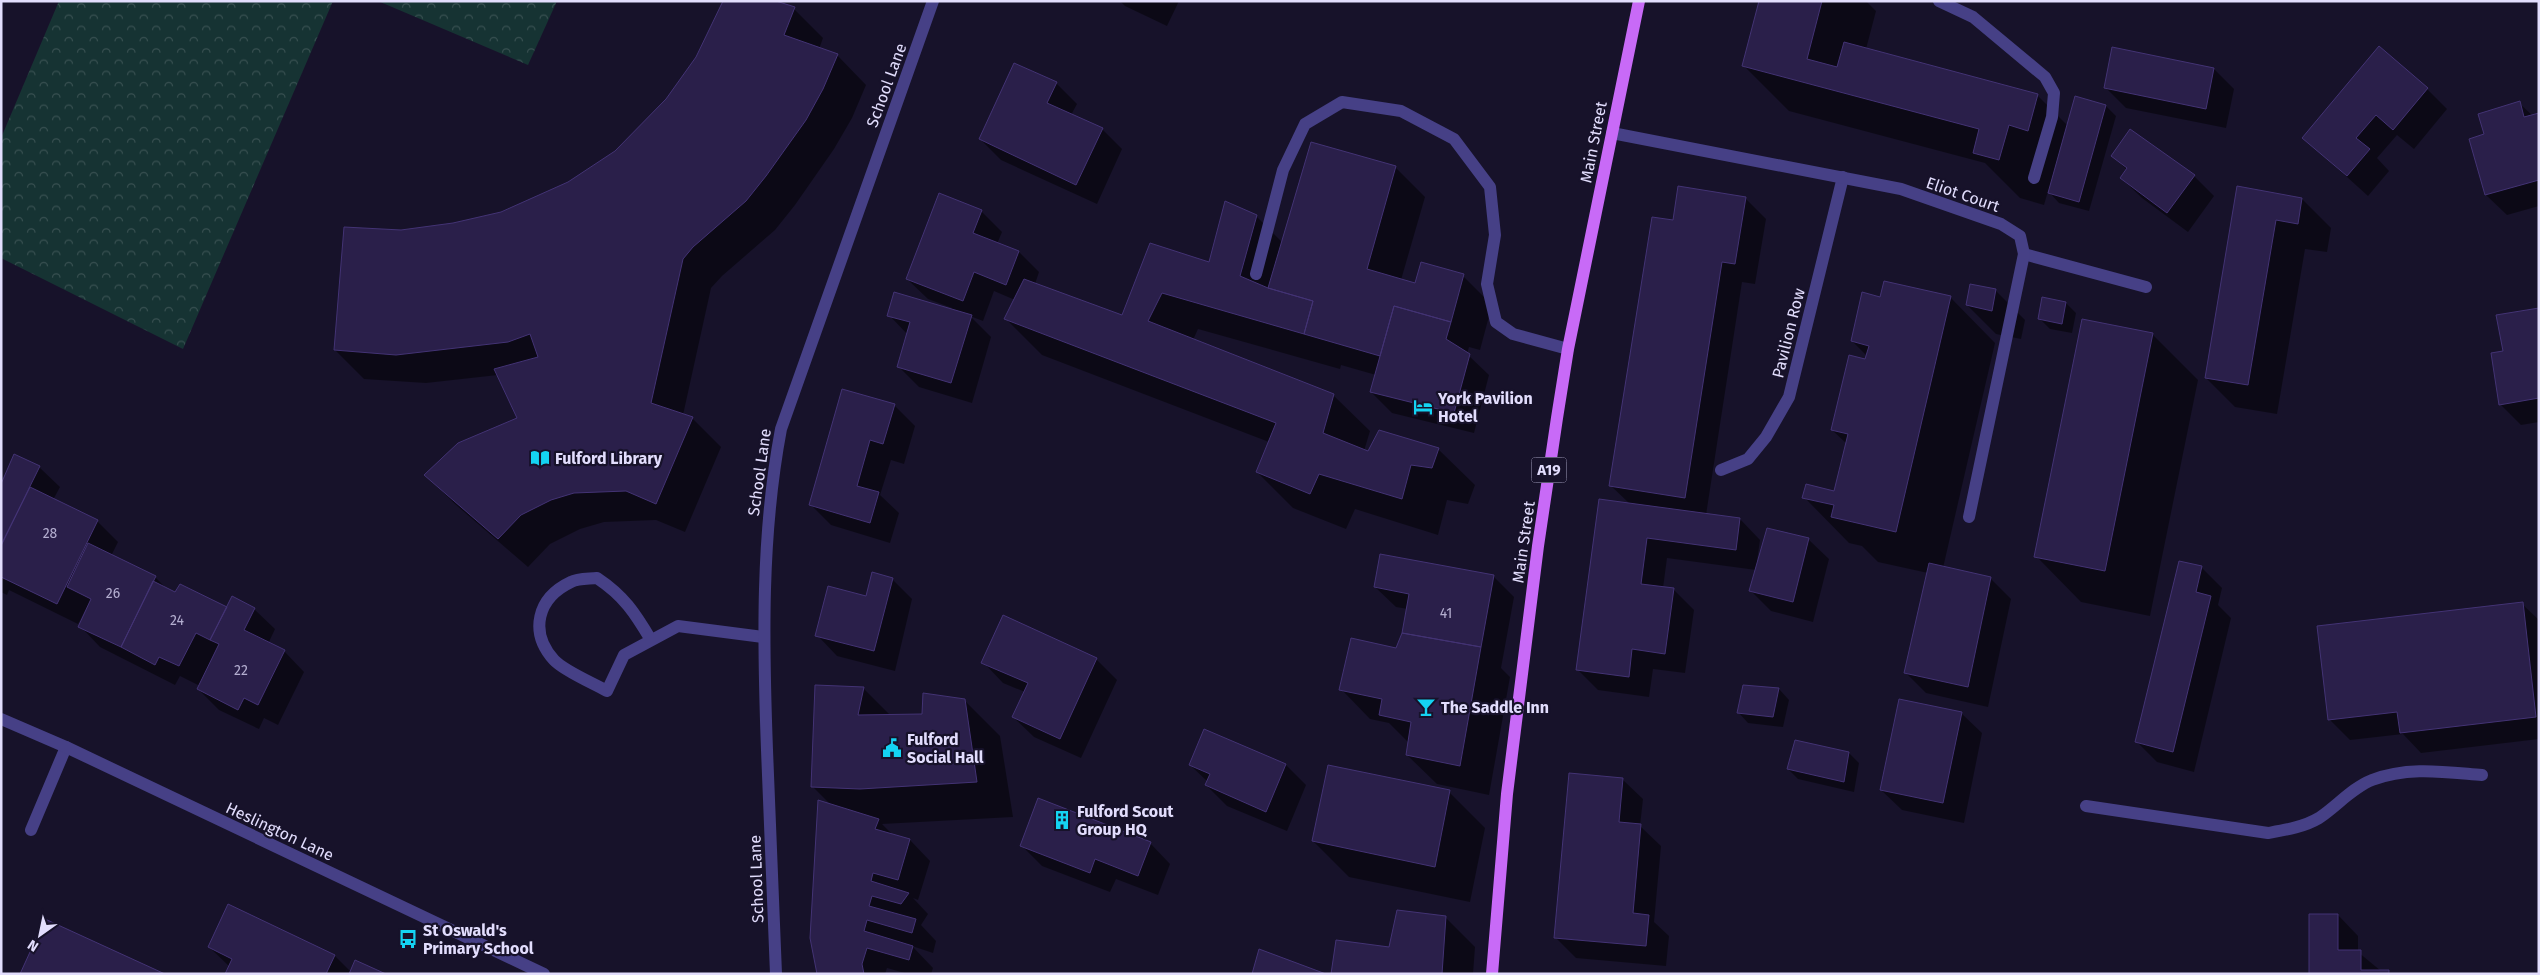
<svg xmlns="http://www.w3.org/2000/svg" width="2540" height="975" font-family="'Fira Sans',sans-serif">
	<defs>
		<pattern id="park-crowns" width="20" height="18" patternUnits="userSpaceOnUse" patternTransform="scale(1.25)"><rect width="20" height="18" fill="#163333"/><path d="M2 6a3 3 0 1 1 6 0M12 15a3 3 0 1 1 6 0" fill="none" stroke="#385051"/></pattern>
	</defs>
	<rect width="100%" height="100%" fill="#17122a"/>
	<!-- park -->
	<path fill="url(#park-crowns)" d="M59,1H333L183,349L1,258V138Z
		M378,1H557L528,65Z"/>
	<!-- shadow -->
	<path fill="#0007" d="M1120,1H1179L1167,26L1125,6Z
		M1761,1H1866L1876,11L1866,49L2037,95L2068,126L2076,98L2106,106L2116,116L2089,211L2059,203L2048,191L2044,205L2020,198L1985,163L1789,111L1744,66Z
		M794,9L823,38L819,49L837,55L866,85L852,118L834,149L795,205L775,230L722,276L711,288L683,415L692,418L721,447L685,532L656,520L604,522L580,529L550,544L528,567L455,504L426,475L518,418L498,375L426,383L364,379L335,350L372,231L423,230L502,213L569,184L616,152Z
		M2214,69L2234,89L2226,128L2126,108L2105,87Z
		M1056,83L1077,104L1071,115L1102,129L1122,149L1097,204L1001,160L980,139Z
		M2427,89L2447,109L2414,149L2397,135L2377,158L2389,171L2368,196L2304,138Z
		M2519,103L2533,116L2539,114V206L2507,215L2486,195V135Z
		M1312,144L1396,168L1425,197L1401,280L1416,284L1463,276L1492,305L1480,350L1469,347L1467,354L1489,375L1474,433L1392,413L1371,392L1376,375L1341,365L1340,369L1198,329L1193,340L1333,395L1370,431L1364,451L1438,449L1475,485L1468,504L1447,500L1438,535L1355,509L1346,529L1293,508L1257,472L1269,442L1042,355L1006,319L1015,300L994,291L983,321L970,316L991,337L972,403L919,387L898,366L908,335L889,315L951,310L952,308L928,299L907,279L981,211L1002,232L997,244L1019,252L1039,272L1035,284L1123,316L1210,263L1256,216L1283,243Z
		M2113,156L2194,176L2214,196L2188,232L2142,198L2121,178L2127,170Z
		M2238,188L2302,199L2331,228L2327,252L2305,249L2277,414L2235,407L2206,378Z
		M1745,198L1766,219L1755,284L1742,282L1706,515L1740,519L1760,540L1757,561L1808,539L1829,559L1813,622L1771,611L1751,591L1756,570L1667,558L1663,588L1673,589L1694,610L1685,673L1653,669L1649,697L1598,690L1577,669L1630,504L1610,485L1674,221Z
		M1971,285L1996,291L2025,320L2021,339L1996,334L1967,305Z
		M1950,297L1995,343L1943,568L1991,579L2011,599L1988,707L1926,693L1906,673L1928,573L1878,562L1862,546L1849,543L1804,497L1835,493L1847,444L1832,430L1867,356L1852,341L1881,298Z
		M2066,303L2076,313L2072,333L2050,329L2039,318Z
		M2539,309V422L2521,425L2500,404L2504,352Z
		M2152,334L2198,380L2150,616L2081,602L2036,556Z
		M894,405L915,426L904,464L891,460L880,495L899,513L890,543L831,525L811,505Z
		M39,467L60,487L53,500L97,521L118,542L111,556L155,577L167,589L176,594L227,609H254L275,629L268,644L284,651L304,672L278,725L264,718L259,729L219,710L198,689L200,686L180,676L175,685L100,647L80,626L90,606L88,605L78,624L9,590L7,595L1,592V487Z
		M2180,562L2202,568L2222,588L2218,605L2231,618L2194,772L2157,762L2137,742Z
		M1493,576L1514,597L1501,668L1510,677L1489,795L1437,784L1407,755L1409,743L1389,723L1370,719L1341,689L1397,649L1403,633L1408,609L1396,607L1375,587Z
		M892,579L912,599L895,671L837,656L817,635Z
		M2522,604L2539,620V739L2421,753L2403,734L2350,740L2329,719Z
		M1096,659L1117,680L1081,758L1034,737L1013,717L1025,692L1003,683L983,662Z
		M863,688L891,716L923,715L964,700L1000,736L1013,817L882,824L894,836L910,840L930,861L918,900L913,898L928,914L921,925L936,941L933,953L912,946L933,968L931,974H908L887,968L885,974H818L832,806L812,786Z
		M1779,689L1789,700L1783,727L1748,723L1738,712Z
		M1961,713L1982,733L1964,823L1902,810L1881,790Z
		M1205,730L1286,765L1306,785L1287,831L1227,806L1206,785L1208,782L1190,765Z
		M1849,753L1859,763L1854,792L1798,779L1788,769Z
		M1622,779L1643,799L1640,826L1661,846L1654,922L1669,936L1666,966L1576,958L1555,937Z
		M1449,792L1485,828L1470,902L1349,877L1313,841Z
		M1150,843L1170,864L1158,895L1116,879L1110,892L1042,866L1021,845Z
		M229,906L335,956L351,972L383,974H227L230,967L209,947Z
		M2338,915L2358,936V952L2381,971H2389L2391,974H2310Z
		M1445,917L1475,947L1473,974H1333L1390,949Z"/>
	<!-- building -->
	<path fill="#2a1f4a" stroke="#433374" d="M723,1H776L795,7L784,35L838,54L823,89L806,120L766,176L746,201L693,247L683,259L651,403L693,417L656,504L626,491L574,493L551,500L521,515L498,539L424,475L458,443L517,418L494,369L538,357L530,334L508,342L396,355L334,350L344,227L401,230L453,223L501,212L568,182L615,151L666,99L696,57Z
		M1759,1H1822L1807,59L1837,67L1844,42L2038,94L2028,131L2009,125L1999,160L1973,153L1979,129L1742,66Z
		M2379,46L2428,88L2393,130L2376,115L2356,138L2370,149L2347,176L2302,138Z
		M2112,47L2214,68L2206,109L2104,88Z
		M1014,63L1057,82L1047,103L1103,128L1076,185L979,139Z
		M2075,96L2106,105L2079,202L2048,193Z
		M2520,101L2524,117L2539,113V180L2485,195L2469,139L2484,134L2478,114Z
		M2130,129L2195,175L2167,213L2120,178L2127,168L2111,156Z
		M1311,142L1396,166L1367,269L1415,283L1421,262L1464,274L1451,322L1394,306L1380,356L1304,334L1313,301L1268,288Z
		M1678,186L1746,197L1735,264L1722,262L1685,498L1609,486L1652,217L1673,220Z
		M2237,186L2302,198L2298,224L2276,220L2248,385L2205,378Z
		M939,193L982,210L973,233L1019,251L1006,285L974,272L963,301L906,279Z
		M1225,201L1257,215L1240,276L1268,288L1313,301L1304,334L1162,293L1148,321L1334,394L1323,433L1368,451L1379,430L1439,448L1432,468L1411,465L1402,499L1319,474L1310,494L1256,472L1276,423L1004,319L1024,279L1122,315L1150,243L1209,262Z
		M1884,281L1951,296L1896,532L1831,517L1834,505L1802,498L1806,484L1834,491L1848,434L1831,430L1849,355L1865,359L1869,346L1851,341L1862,292L1880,297Z
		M1970,284L1996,289L1992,311L1966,305Z
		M894,292L972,315L951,383L897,367L910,322L887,316Z
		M2042,297L2066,302L2062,324L2038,319Z
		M1394,306L1451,322L1446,339L1470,354L1454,413L1370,392Z
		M2539,308V398L2499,405L2491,353L2503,351L2496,315Z
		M2082,319L2153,333L2105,571L2034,557Z
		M842,389L895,404L883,444L870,440L857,486L879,492L870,523L809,505Z
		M14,454L40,466L1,545V484Z
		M30,487L98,520L57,604L1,577V546Z
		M1599,499L1740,518L1736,550L1647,538L1641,584L1674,588L1665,654L1632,649L1629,677L1576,670Z
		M1767,528L1809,538L1793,602L1749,591Z
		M88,543L156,576L121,647L78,627L91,599L67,587Z
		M1380,554L1494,575L1481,647L1402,633L1409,594L1374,587Z
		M2179,561L2202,566L2196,592L2211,596L2173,752L2135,742Z
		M1929,563L1991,577L1968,687L1904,673Z
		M872,572L893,578L874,651L815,636L828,586L866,596Z
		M153,581L175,592L180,584L227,607L210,640L196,633L179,666L159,657L155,665L121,647Z
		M232,596L255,608L244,630L285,650L258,705L244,698L238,710L197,689L219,644L210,640Z
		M2523,602L2536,717L2400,733L2397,712L2328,720L2317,626Z
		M1003,615L1097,658L1060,739L1012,717L1028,683L981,663Z
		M1402,633L1481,647L1460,766L1406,755L1411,722L1379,715L1382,699L1339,690L1351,638L1396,648Z
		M815,685L864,687L858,715L922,714L923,693L965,699L977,782L860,789L811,787Z
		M1743,685L1779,688L1773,717L1737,713Z
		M1899,699L1962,712L1943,803L1880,790Z
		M1204,729L1286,764L1266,812L1205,785L1210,774L1189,765Z
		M1795,740L1849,752L1844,782L1787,769Z
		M1328,765L1450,790L1435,867L1312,841Z
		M1569,773L1623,778L1619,822L1641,824L1633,913L1649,915L1646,946L1554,938Z
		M1038,798L1151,842L1138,876L1095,859L1090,873L1020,846Z
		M818,800L879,819L875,829L910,839L898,880L873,873L871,881L909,893L901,904L872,896L869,906L916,919L912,933L867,920L864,931L913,946L909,960L867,948L862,964L864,974H817L810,938Z
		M228,904L335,955L326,974H225L232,959L208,947Z
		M1397,910L1446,916L1442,974H1331L1336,940L1389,947Z
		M2309,914H2338V950H2361V970H2389V974H2309Z
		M45,919L165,974H20Z
		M1259,949L1326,974H1252Z
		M355,960L386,974H349Z"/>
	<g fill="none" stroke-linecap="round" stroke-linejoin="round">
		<!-- service -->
		<path stroke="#464086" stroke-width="12" d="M1939,1L1973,17L2045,77L2054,93L2052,117L2034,178
			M2024,254L2146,287
			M1256,274L1283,170L1305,124L1342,102L1401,111L1454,139L1490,187L1495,235L1487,284L1496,322L1513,334L1568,349
			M1721,470L1748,459L1766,437L1789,397L1843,177
			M651,640C635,613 624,596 597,578C589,579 578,578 571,582C537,598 529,632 554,660C564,671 593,683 607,691L624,655L678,626L763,637
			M2086,806L2268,833C2285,830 2304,827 2319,818C2337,806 2352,788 2372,780C2408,766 2445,772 2482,775
			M31,830L66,747"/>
		<!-- minor -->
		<path stroke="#464086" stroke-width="12" d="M1612,133L1901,189L2001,224L2020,236L2024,254L1969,517
			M776,974C773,899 770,825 767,750C763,642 761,535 781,429L933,1"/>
		<!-- tertiary -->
		<path stroke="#464086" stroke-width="12" d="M1,719L66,747L544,974"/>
		<!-- primary -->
		<path stroke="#c86af7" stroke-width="12" d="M1492,974L1507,794L1538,546L1557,418L1568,349L1639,1"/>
	</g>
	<!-- icons -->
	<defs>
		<g id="hotel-bare" transform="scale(1.5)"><path d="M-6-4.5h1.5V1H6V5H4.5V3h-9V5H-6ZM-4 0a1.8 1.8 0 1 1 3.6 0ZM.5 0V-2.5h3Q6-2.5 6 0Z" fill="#14d3f2" stroke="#17122a" stroke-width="2.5" paint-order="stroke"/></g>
		<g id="library-bare" transform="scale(1.5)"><path d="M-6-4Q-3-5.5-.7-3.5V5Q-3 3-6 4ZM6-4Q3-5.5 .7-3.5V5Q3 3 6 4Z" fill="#14d3f2" stroke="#17122a" stroke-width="2.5" paint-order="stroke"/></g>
		<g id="bar-bare" transform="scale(1.5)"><path d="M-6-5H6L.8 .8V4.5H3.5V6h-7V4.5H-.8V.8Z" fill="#14d3f2" stroke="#17122a" stroke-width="2.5" paint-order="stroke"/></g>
		<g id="civic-bare" transform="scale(1.5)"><path d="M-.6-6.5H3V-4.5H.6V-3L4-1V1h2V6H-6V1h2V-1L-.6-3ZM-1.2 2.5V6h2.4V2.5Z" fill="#14d3f2" stroke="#17122a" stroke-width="2.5" paint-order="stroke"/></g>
		<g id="building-bare" transform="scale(1.5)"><path d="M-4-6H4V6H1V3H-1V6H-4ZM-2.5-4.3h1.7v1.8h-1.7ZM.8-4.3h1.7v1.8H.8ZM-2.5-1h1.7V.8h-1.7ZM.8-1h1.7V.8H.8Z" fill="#14d3f2" stroke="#17122a" stroke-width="2.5" paint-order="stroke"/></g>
		<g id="bus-bare" transform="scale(1.5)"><path d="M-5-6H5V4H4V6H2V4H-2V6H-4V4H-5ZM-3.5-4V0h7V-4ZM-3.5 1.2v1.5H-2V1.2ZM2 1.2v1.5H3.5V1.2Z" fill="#14d3f2" stroke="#17122a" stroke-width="2.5" paint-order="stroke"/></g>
	</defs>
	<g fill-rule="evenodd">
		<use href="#hotel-bare" x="1423" y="407"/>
		<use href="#library-bare" x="540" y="458"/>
		<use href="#bar-bare" x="1426" y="707"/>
		<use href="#civic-bare" x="892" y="748"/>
		<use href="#building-bare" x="1062" y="820"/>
		<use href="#bus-bare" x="408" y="939"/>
	</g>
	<g text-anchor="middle" stroke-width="4.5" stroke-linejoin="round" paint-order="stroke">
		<!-- number labels -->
		<g font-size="14" fill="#b4aed0">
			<text x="50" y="538">28</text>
			<text x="113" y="598">26</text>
			<text x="1446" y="618">41</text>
			<text x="177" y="625">24</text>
			<text x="241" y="675">22</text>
		</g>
		<!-- shield labels -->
		<rect fill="#17122a" stroke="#a5a0be" stroke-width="1" x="1531.5" y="457.5" width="35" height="25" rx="4"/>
		<g font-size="15" font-weight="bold" fill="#e2ddfd">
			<text x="1549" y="475">A19</text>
		</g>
		<!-- street labels -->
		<g font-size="16" fill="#e2ddfd" stroke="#17122a">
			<text transform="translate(886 85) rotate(-70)" y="6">School Lane</text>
			<text transform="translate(1593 142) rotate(-79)" y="6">Main Street</text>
			<text transform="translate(1963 194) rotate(19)" y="6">Eliot Court</text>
			<text transform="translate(1788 333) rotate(-76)" y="6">Pavilion Row</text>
			<text transform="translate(759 472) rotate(-82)" y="6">School Lane</text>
			<text transform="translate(1523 542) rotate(-82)" y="6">Main Street</text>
			<text transform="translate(280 831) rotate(25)" y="6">Heslington Lane</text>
			<text transform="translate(756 879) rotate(-92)" y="6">School Lane</text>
		</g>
		<!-- poi labels -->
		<g font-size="16" font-weight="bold" fill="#e2ddfd" stroke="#17122a" text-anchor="start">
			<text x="1438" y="404">York Pavilion<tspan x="1438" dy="18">Hotel</tspan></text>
			<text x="555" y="464">Fulford Library</text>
			<text x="1441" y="713">The Saddle Inn</text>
			<text x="907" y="745">Fulford<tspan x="907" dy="18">Social Hall</tspan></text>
			<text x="1077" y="817">Fulford Scout<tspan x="1077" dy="18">Group HQ</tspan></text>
			<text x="423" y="936">St Oswald's<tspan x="423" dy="18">Primary School</tspan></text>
		</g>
	</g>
	<!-- border -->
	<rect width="2540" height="975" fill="none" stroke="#e2ddfd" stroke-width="5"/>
	<!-- north arrow -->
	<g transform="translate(40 935) rotate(213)" stroke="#17122a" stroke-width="4" paint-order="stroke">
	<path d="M0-4L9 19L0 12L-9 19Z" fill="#e2ddfd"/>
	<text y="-8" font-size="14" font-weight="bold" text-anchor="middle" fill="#e2ddfd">N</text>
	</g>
</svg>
